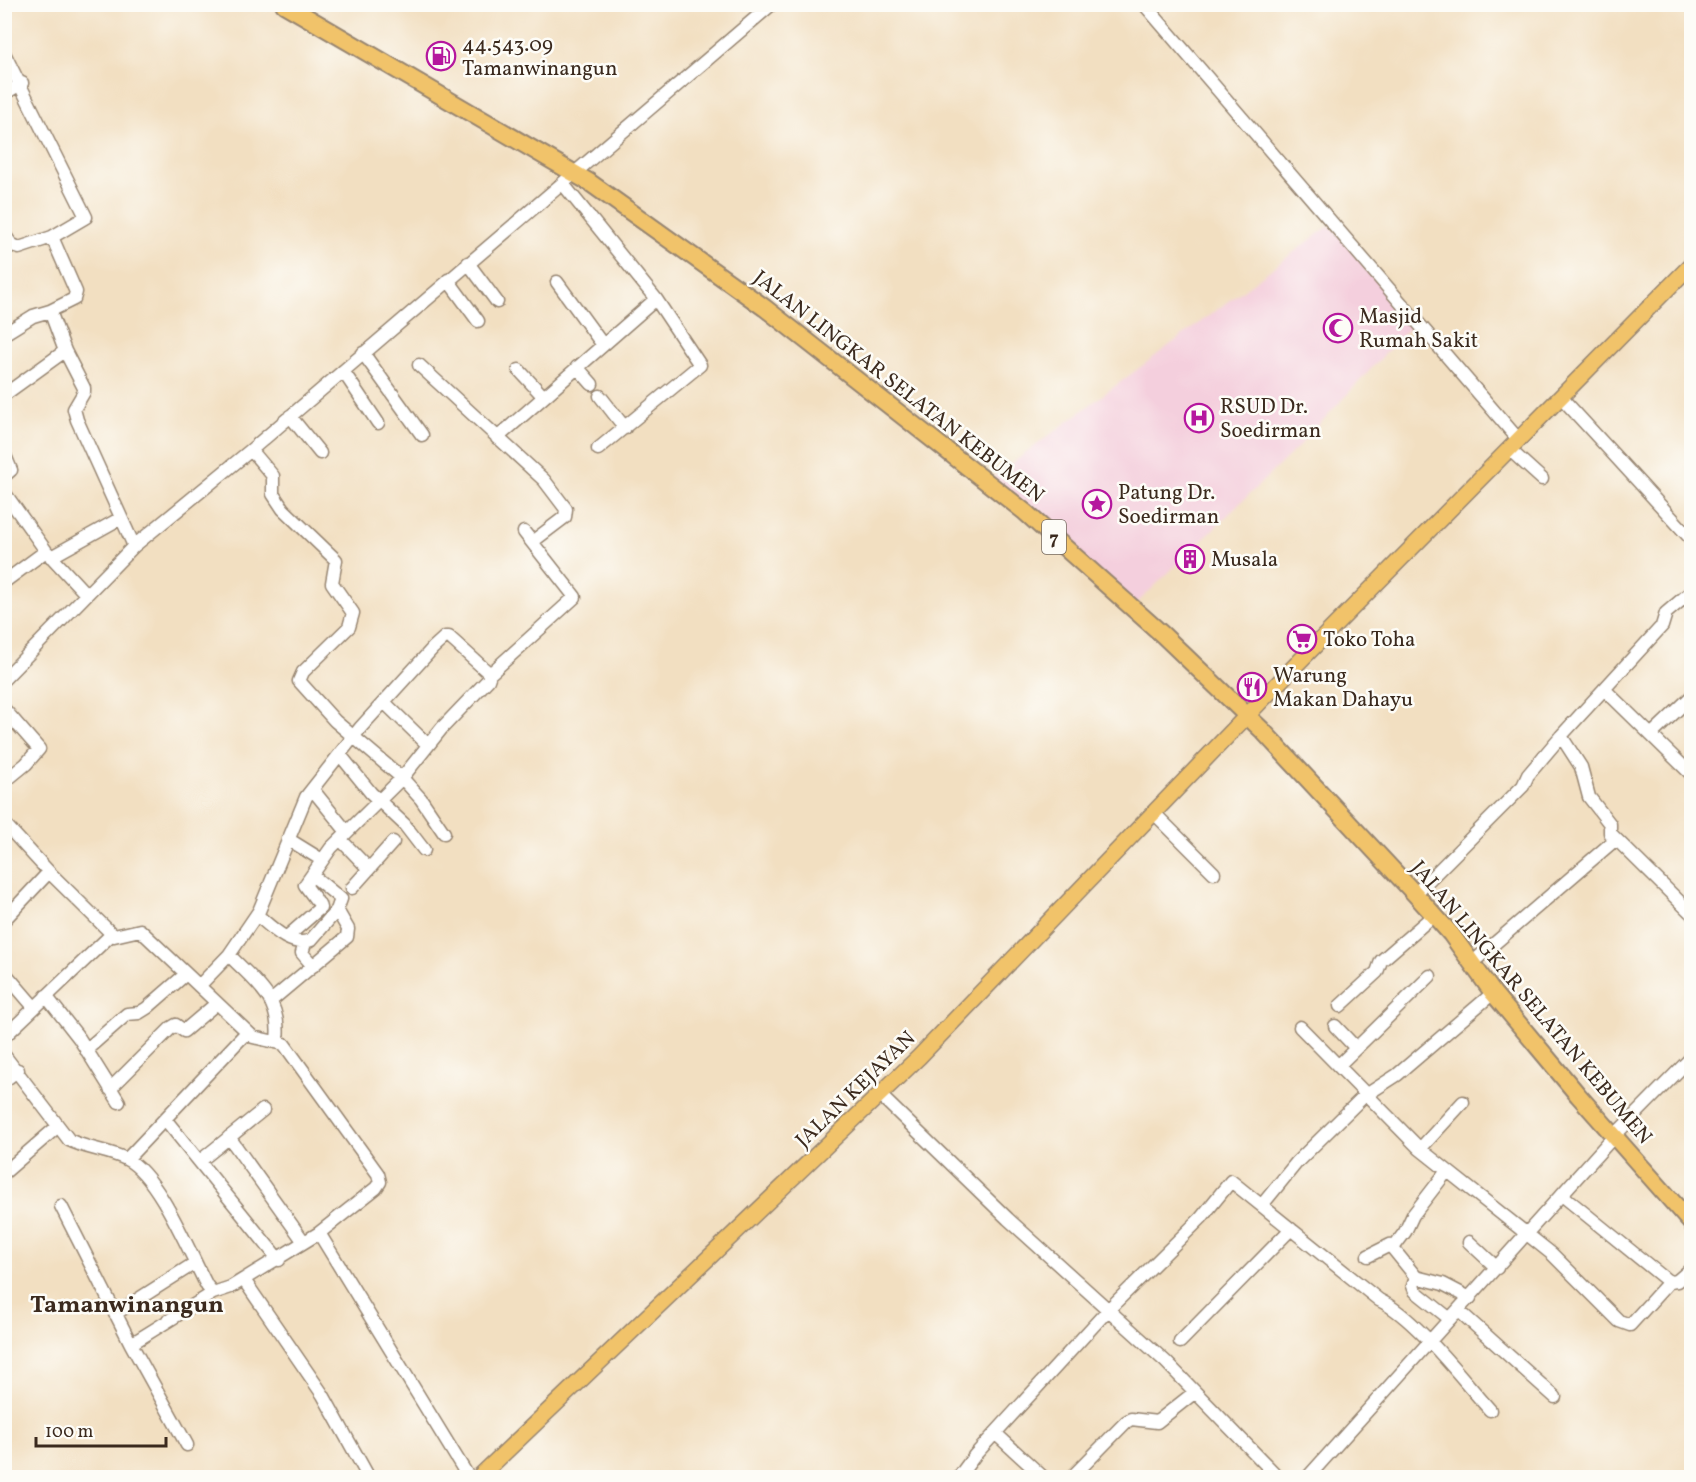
<svg xmlns="http://www.w3.org/2000/svg" width="1696" height="1482" font-family="Vollkorn,serif">
	<rect width="100%" height="100%" fill="#fdfcf7"/>
	<filter id="ink" filterUnits="userSpaceOnUse"><feTurbulence type="fractalNoise" baseFrequency=".0167" numOctaves="2"/><feDisplacementMap in="SourceGraphic" scale="12" xChannelSelector="R" yChannelSelector="G"/><feConvolveMatrix kernelMatrix="1 2 1 2 8 2 1 2 1" color-interpolation-filters="sRGB"/></filter>
	<filter id="wash" filterUnits="userSpaceOnUse"><feTurbulence type="fractalNoise" baseFrequency=".008" numOctaves="4" result="noise"/><feDisplacementMap in="SourceGraphic" scale="24" xChannelSelector="R" yChannelSelector="G"/><feGaussianBlur stdDeviation="1.35" result="paint"/><feColorMatrix in="noise" values="0 0 0 0 0 0 0 0 0 0 0 0 0 0 0 0 0 1.4 0 .05"/><feComposite in="paint" operator="in"/></filter>
	<g filter="url(#wash)">
		<rect width="100%" height="100%" fill="#f2dfc1"/>
		<!-- built -->
		<path fill="#f4cfdd" d="M1330,225L1365,264L1412,325L1298,447L1135,605L991,479Z"/>
	</g>
	<g filter="url(#ink)">
		<g fill="none" stroke-linecap="round" stroke-linejoin="round">
			<!-- minor casing -->
			<g stroke="#968470" stroke-width="15">
				<path id="minor" d="M1144,4L1518,439
					M4,53L86,217L52,237L76,292L74,299L50,311L65,351L4,395
					M4,94L22,83
					M563,184L656,299L700,365L598,449
					M4,234L11,244L19,248L52,237
					M468,263L497,302
					M448,280L478,321
					M557,282L603,345
					M4,334L33,316L50,311
					M65,351L84,388V392L74,409L77,420L134,546
					M363,353L422,435
					M419,365L544,480L566,509L565,517L532,542
					M577,367L592,384
					M519,370L543,396
					M343,371L378,423
					M600,396L625,428
					M1561,397L1692,540
					M290,416L320,453
					M497,438L656,299
					M1509,449L1542,479
					M251,450L273,476V494L283,509L336,560L332,583L353,613L349,627L303,672L299,681L335,721L402,778L421,799L444,833
					M4,453L11,470L4,476
					M4,492L46,551L85,593
					M51,557L121,518
					M4,582L46,551
					M4,679L134,546L251,450L772,4
					M1604,689L1692,775
					M384,702L428,745
					M4,709L39,749L26,764L4,782
					M1651,735L1692,696
					M1561,736L1581,767L1589,797L1610,824V833L1692,914
					M341,756L371,793L404,824L424,850
					M313,790L347,832
					M1154,813L1214,873
					M4,823L49,872L114,936L140,930L253,1037L284,1044L378,1174L380,1182L376,1188L319,1233L469,1478
					M288,839L322,860
					M340,839L367,867
					M352,888L393,842
					M1415,894L1523,786L1528,775L1561,736L1662,626L1666,613L1692,591
					M316,900L305,885L331,848L402,778L442,728L488,680L490,674L575,597L524,532
					M257,915C270,926 292,949 311,940L337,910L341,899L312,875
					M4,920L49,872
					M287,937L320,908L319,904
					M305,943L302,953L313,966
					M229,955C255,982 282,998 277,1041
					M1473,962L1616,839
					M4,972L34,1007
					M199,986L229,955L259,911L306,797L361,727L433,648L445,637H449L490,674
					M46,996L79,1038L119,1102
					M272,1000L347,937L348,929L337,910
					M1340,1006L1377,972L1381,961L1434,915
					M1335,1026L1356,1048
					M1300,1027L1420,1149L1552,1254L1619,1321L1630,1325L1669,1282L1562,1195
					M4,1037L112,934
					M86,1050L127,1014L139,1013L147,1008L186,974
					M4,1055L69,1140C87,1149 108,1150 126,1159C158,1174 190,1254 207,1286L213,1293L231,1287L319,1233
					M1338,1066L1430,976
					M4,1081L18,1070
					M110,1089L171,1028L176,1025L184,1031L217,1003
					M880,1095L1008,1219L1166,1362L1279,1478
					M165,1119L279,1260
					M229,1137L304,1242
					M1420,1149L1463,1102
					M127,1159L247,1032
					M200,1161L263,1110
					M4,1173L57,1127
					M1262,1205L1297,1162L1363,1097L1397,1075L1493,993
					M61,1206L131,1344L187,1445
					M1469,1242L1497,1268
					M1393,1248L1405,1232L1413,1215L1447,1171
					M1368,1256L1390,1245L1416,1277L1443,1284L1470,1298
					M1416,1277L1413,1286L1415,1291L1450,1319
					M244,1280L323,1395L369,1478
					M1669,1282L1677,1281L1692,1268
					M1458,1310L1555,1397
					M115,1314L195,1263
					M1180,1342L1291,1229
					M131,1344L213,1293
					M995,1433L1044,1478
					M958,1478L975,1455L1108,1310L1201,1218L1231,1181L1379,1300C1415,1317 1462,1379 1490,1410
					M1071,1478L1126,1422L1131,1419L1157,1422L1195,1392
					M1307,1478L1615,1135L1692,1057"/>
			</g>
			<!-- major casing -->
			<g stroke="#968470" stroke-width="18">
				<path id="major" d="M478,1478L919,1057L1287,674L1692,264"/>
			</g>
			<!-- highway casing -->
			<g stroke="#968470" stroke-width="20">
				<path id="highway" d="M284,4L589,182L765,308L1025,512L1163,635L1262,730L1415,894L1451,934L1493,993L1578,1095L1692,1224"/>
			</g>
			<!-- minor -->
			<use href="#minor" stroke="#fff" stroke-width="12"/>
			<!-- major -->
			<use href="#major" stroke="#f1c36a" stroke-width="15"/>
			<!-- highway -->
			<use href="#highway" stroke="#f1c36a" stroke-width="16"/>
		</g>
	</g>
	<!-- icons -->
	<defs>
		<g id="fuel-ring" transform="scale(1.5)"><circle r="9.5" fill="#fdfcf7" stroke="#b5179e" stroke-width="1.5"/><path d="M-5.5-6h7V0h2V4h1.3V-2.5L3-4.5l.8-.8L6-3V5H2.5V1h-1V6h-7ZM-4.2-4.7v3.2H.2V-4.7Z" fill="#b5179e"/></g>
		<g id="mosque-ring" transform="scale(1.5)"><circle r="9.5" fill="#fdfcf7" stroke="#b5179e" stroke-width="1.5"/><path d="M3.5-4.9A6 6 0 1 0 3.5 4.9A5 5 0 1 1 3.5-4.9Z" fill="#b5179e"/></g>
		<g id="hospital-ring" transform="scale(1.5)"><circle r="9.5" fill="#fdfcf7" stroke="#b5179e" stroke-width="1.5"/><path d="M-5-5h3v3.5h4V-5h3V5h-3V1.5h-4V5h-3Z" fill="#b5179e"/></g>
		<g id="sight-ring" transform="scale(1.5)"><circle r="9.5" fill="#fdfcf7" stroke="#b5179e" stroke-width="1.5"/><path d="M0-6L1.8-2.2L6-1.7L2.9 1.2L3.7 5.4L0 3.3L-3.7 5.4L-2.9 1.2L-6-1.7L-1.8-2.2Z" fill="#b5179e"/></g>
		<g id="building-ring" transform="scale(1.5)"><circle r="9.5" fill="#fdfcf7" stroke="#b5179e" stroke-width="1.5"/><path d="M-4-6H4V6H1V3H-1V6H-4ZM-2.5-4.3h1.7v1.8h-1.7ZM.8-4.3h1.7v1.8H.8ZM-2.5-1h1.7V.8h-1.7ZM.8-1h1.7V.8H.8Z" fill="#b5179e"/></g>
		<g id="supermarket-ring" transform="scale(1.5)"><circle r="9.5" fill="#fdfcf7" stroke="#b5179e" stroke-width="1.5"/><path d="M-6-5.5h2.5l.6 2H6L4.5 2H-2.5L-4.4-4H-6ZM-1.5 3.2a1.3 1.3 0 1 0 .1 0ZM3 3.2a1.3 1.3 0 1 0 .1 0Z" fill="#b5179e"/></g>
		<g id="restaurant-ring" transform="scale(1.5)"><circle r="9.5" fill="#fdfcf7" stroke="#b5179e" stroke-width="1.5"/><path d="M-5-6h1v4h1v-4h1v4h1v-4h1v5L-1.5 .5V6h-2V.5L-5-1ZM5-6V6H3V1.5H1.5Q1.5-4 5-6Z" fill="#b5179e"/></g>
	</defs>
	<g fill-rule="evenodd">
		<use href="#fuel-ring" x="441" y="56"/>
		<use href="#mosque-ring" x="1338" y="328"/>
		<use href="#hospital-ring" x="1199" y="418"/>
		<use href="#sight-ring" x="1097" y="504"/>
		<use href="#building-ring" x="1190" y="559"/>
		<use href="#supermarket-ring" x="1302" y="639"/>
		<use href="#restaurant-ring" x="1252" y="687"/>
	</g>
	<g text-anchor="middle" stroke-width="5" stroke-linejoin="round" paint-order="stroke">
		<!-- shield labels -->
		<rect fill="#fdfcf7" stroke="#75695f" stroke-width="1.5" x="1042" y="520" width="24" height="34" rx="4.5"/>
		<g font-size="20" font-weight="bold" fill="#3b2a1e">
			<text x="1054" y="544">7</text>
		</g>
		<!-- poi labels -->
		<g font-size="21" fill="#3b2a1e" stroke="#fdfcf7" text-anchor="start">
			<text x="462" y="51">44.543.09<tspan x="462" dy="24">Tamanwinangun</tspan></text>
			<text x="1359" y="323">Masjid<tspan x="1359" dy="24">Rumah Sakit</tspan></text>
			<text x="1220" y="413">RSUD Dr.<tspan x="1220" dy="24">Soedirman</tspan></text>
			<text x="1118" y="499">Patung Dr.<tspan x="1118" dy="24">Soedirman</tspan></text>
			<text x="1211" y="566">Musala</text>
			<text x="1323" y="646">Toko Toha</text>
			<text x="1273" y="682">Warung<tspan x="1273" dy="24">Makan Dahayu</tspan></text>
		</g>
		<!-- street labels -->
		<g font-size="21" fill="#3b2a1e" stroke="#fdfcf7">
			<text transform="translate(899 386) rotate(38)" y="7">JALAN LINGKAR SELATAN KEBUMEN</text>
			<text transform="translate(1532 1002) rotate(50)" y="7">JALAN LINGKAR SELATAN KEBUMEN</text>
			<text transform="translate(855 1089) rotate(-44)" y="7">JALAN KEJAYAN</text>
		</g>
		<!-- quarter labels -->
		<g font-size="24" font-weight="bold" fill="#3b2a1e" stroke="#fdfcf7">
			<text x="127" y="1312">Tamanwinangun</text>
		</g>
	</g>
	<!-- margin -->
	<rect width="1696" height="1482" fill="none" stroke="#fdfcf7" stroke-width="24"/>
	<!-- scale -->
	<path d="M36 1437v9h130v-9" fill="none" stroke="#3b2a1e" stroke-width="3"/>
	<text x="45" y="1437" font-size="18" fill="#3b2a1e" stroke="#fdfcf7" stroke-width="4.5" paint-order="stroke">100 m</text>
</svg>
